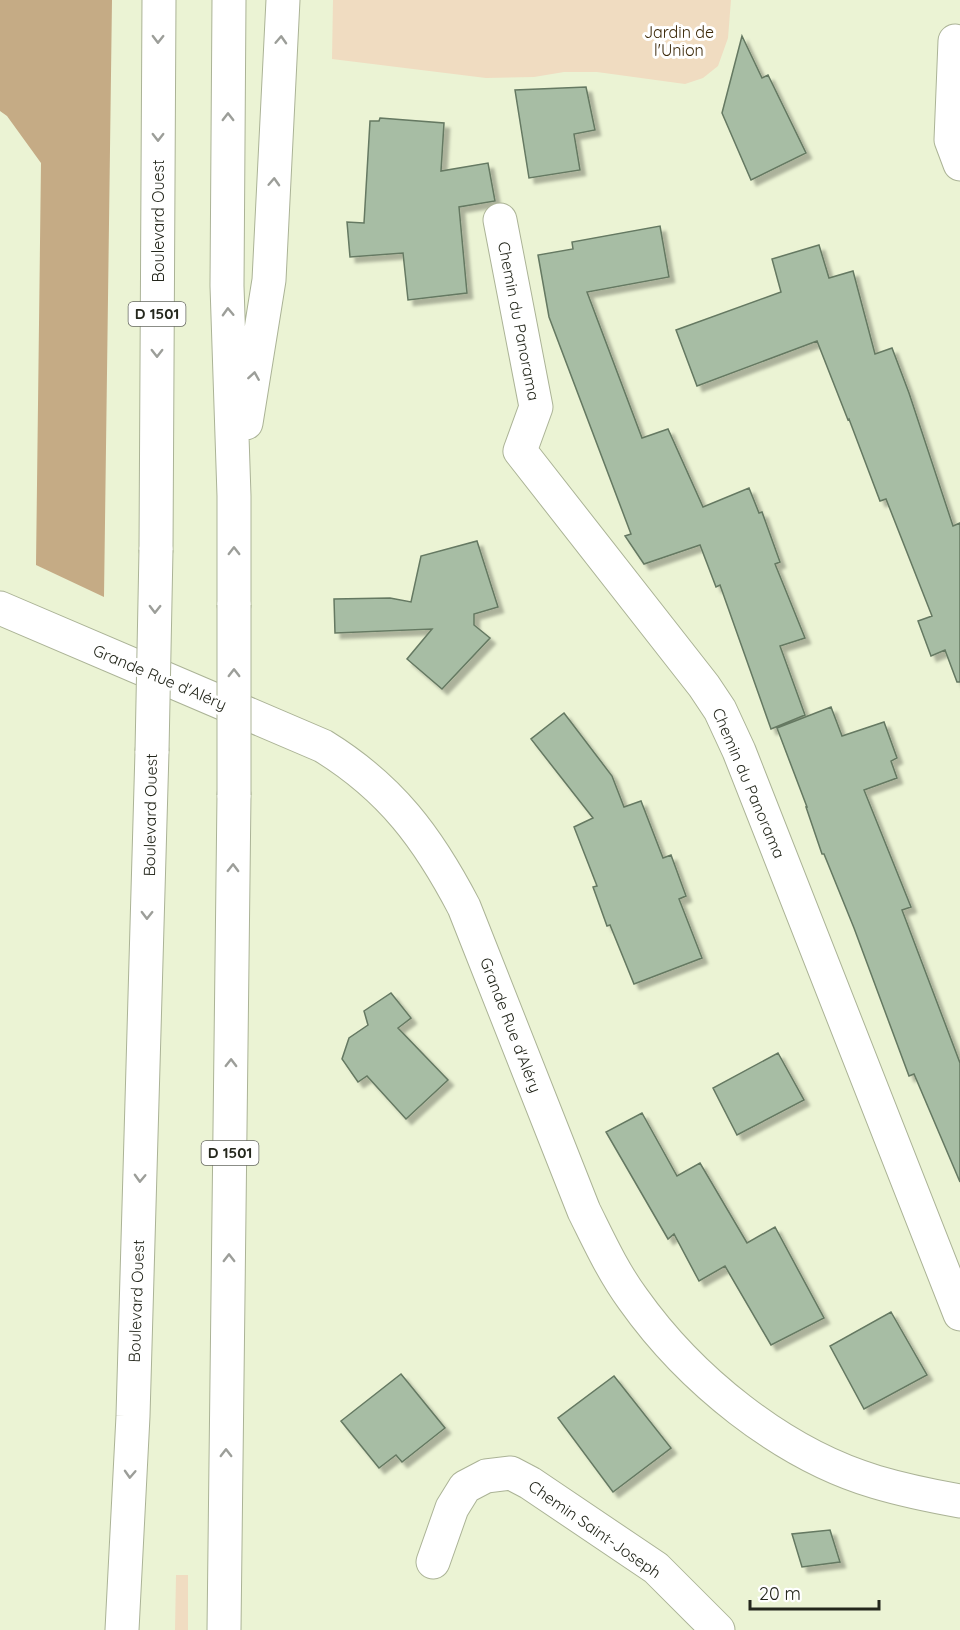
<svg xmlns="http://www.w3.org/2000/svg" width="960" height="1630" font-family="Quicksand,sans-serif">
	<defs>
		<filter id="shadow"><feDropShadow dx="5.5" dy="5.5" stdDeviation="1.5" flood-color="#0004"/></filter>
	</defs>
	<rect width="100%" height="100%" fill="#ebf3d4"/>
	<!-- green -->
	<path fill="#f0dcc1" d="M333,0H731L728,38L718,66L703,78L685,84L597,72H564L534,77L486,78L332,59Z
		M176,1575H188V1630H175Z"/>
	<!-- forest -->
	<path fill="#c5ab85" d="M0,0H112L104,597L36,565L41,163L7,116L0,111Z"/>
	<!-- building -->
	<path fill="#a7bda4" stroke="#657962" stroke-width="1.5" filter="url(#shadow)" d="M742,36L762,78L768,75L806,153L751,180L722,113Z
		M586,87L595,130L574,134L580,170L529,178L515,90Z
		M380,118L444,123L441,171L488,163L495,201L459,207L467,293L408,300L403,253L350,257L347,222L364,223L370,121H379Z
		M660,226L669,277L587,292L642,438L668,429L703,507L749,488L759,513L762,512L780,562L775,564L805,638L780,646L805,715L771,729L720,585L716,587L700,545L644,564L625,536L631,534L549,317L538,255L573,249L572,242Z
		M819,245L829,278L853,271L875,354L892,348L909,393L953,526L960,523V682H957L945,650L931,656L918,621L932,616L886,499L880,501L849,419L848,420L817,341L697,386L676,330L781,292L772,259Z
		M477,541L498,607L474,614V625L490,638L442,689L407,659L432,629L335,633L334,599L390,598L411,602L421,556Z
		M831,707L842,736L884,722L897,758L891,761L897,778L864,790L911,907L902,910L960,1063V1182L914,1074L909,1076L854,928L824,854H822L806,807H807L777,728Z
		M564,713L612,776L624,807L641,801L663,858L671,855L686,896L679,899L702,958L634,984L610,925L607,926L593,887L597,886L574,827L593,818L531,739Z
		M391,993L411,1018L398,1028L448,1080L406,1119L367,1076L358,1082L342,1059L349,1038L368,1025L364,1011Z
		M778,1053L804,1100L737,1135L713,1088Z
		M642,1113L677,1176L700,1163L747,1243L775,1227L824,1318L771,1345L725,1266L699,1281L674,1234L668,1239L606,1132Z
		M891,1312L927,1375L864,1409L830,1346Z
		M401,1374L445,1428L402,1462L396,1455L379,1468L341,1421Z
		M614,1376L671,1448L613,1492L558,1418Z
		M830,1530L840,1562L802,1567L792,1534Z"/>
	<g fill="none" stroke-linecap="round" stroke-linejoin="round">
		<!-- minor casing -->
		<g stroke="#abb396" stroke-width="35">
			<path id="minor" d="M955,41L951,140L960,164
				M500,220L536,407L520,451L704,686L720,710L739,751L960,1314
				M0,608L323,746C391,788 428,838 464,907L584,1211C599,1241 613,1272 633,1299C689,1378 781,1454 876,1482C903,1490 932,1496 960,1501
				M433,1562L452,1508L465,1487L486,1476L511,1473L530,1483L656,1568L718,1630"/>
		</g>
		<!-- highway casing -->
		<g stroke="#abb396" stroke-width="35">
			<path id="highway" d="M229,0L227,286L234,496V605
				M246,423L269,280L283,0
				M156,550L159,0
				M122,1630L133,1416L152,751
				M224,1630L234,795"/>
		</g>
		<!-- minor -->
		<use href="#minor" stroke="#fff" stroke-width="33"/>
		<!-- highway -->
		<use href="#highway" stroke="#fff" stroke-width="33"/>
		<!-- highway-bridge casing -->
		<g stroke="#abb396" stroke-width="35" stroke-linecap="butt">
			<path id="highway-bridge" d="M152,751L156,550
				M234,795V605"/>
		</g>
		<!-- highway-bridge -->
		<use href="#highway-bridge" stroke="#fff" stroke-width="33"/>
	</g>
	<!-- one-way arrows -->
	<defs><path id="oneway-chevron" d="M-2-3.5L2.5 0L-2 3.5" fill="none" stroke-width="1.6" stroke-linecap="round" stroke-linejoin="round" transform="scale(1.5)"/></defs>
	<g stroke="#9c9e99">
		<use href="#oneway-chevron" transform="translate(158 39) rotate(91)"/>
		<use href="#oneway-chevron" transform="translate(281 40) rotate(-87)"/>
		<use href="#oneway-chevron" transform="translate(228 117) rotate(-90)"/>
		<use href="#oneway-chevron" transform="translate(158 137) rotate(90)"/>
		<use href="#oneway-chevron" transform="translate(274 182) rotate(-87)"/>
		<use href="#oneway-chevron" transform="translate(228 312) rotate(-92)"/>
		<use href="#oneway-chevron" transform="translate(157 353) rotate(90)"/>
		<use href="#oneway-chevron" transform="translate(254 376) rotate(-81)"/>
		<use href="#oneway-chevron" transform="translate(234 551) rotate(-90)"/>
		<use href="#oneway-chevron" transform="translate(155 609) rotate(91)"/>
		<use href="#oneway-chevron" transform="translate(234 673) rotate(-90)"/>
		<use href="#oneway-chevron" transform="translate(233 868) rotate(-89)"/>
		<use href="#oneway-chevron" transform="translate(147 915) rotate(91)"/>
		<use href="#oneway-chevron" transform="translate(231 1063) rotate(-89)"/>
		<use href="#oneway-chevron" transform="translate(140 1178) rotate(92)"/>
		<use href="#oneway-chevron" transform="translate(229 1258) rotate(-90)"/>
		<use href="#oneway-chevron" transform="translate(226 1453) rotate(-90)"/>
		<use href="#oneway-chevron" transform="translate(130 1474) rotate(93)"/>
	</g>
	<g text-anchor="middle" stroke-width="6" stroke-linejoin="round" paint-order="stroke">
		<!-- shield labels -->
		<g fill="#fff" stroke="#666860" stroke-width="1.5">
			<rect x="128.5" y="302" width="57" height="24" rx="4.5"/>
			<rect x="201.5" y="1141" width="57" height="24" rx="4.5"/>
		</g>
		<g font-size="15" font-weight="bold" fill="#24271c">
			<text x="157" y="319">D 1501</text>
			<text x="230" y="1158">D 1501</text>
		</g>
		<!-- park labels -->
		<g font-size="16" fill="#3b2808" stroke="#fff">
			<text x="679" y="38">Jardin de<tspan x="679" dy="18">l'Union</tspan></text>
		</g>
		<!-- street labels -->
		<g font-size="16" fill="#24271c" stroke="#fff">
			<text transform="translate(158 221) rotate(-90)" y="6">Boulevard Ouest</text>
			<text transform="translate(519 321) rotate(79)" y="6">Chemin du Panorama</text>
			<text transform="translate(160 677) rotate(23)" y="6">Grande Rue d'Aléry</text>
			<text transform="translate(749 783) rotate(67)" y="6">Chemin du Panorama</text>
			<text transform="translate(150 815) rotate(-89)" y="6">Boulevard Ouest</text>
			<text transform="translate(511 1025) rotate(69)" y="6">Grande Rue d'Aléry</text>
			<text transform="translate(136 1301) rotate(-88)" y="6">Boulevard Ouest</text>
			<text transform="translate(595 1529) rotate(35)" y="6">Chemin Saint-Joseph</text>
		</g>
	</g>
	<!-- scale -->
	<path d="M750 1600v9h129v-9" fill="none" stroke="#24271c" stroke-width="3"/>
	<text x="759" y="1600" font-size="18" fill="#24271c" stroke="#ffffff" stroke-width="4.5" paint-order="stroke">20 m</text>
</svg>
